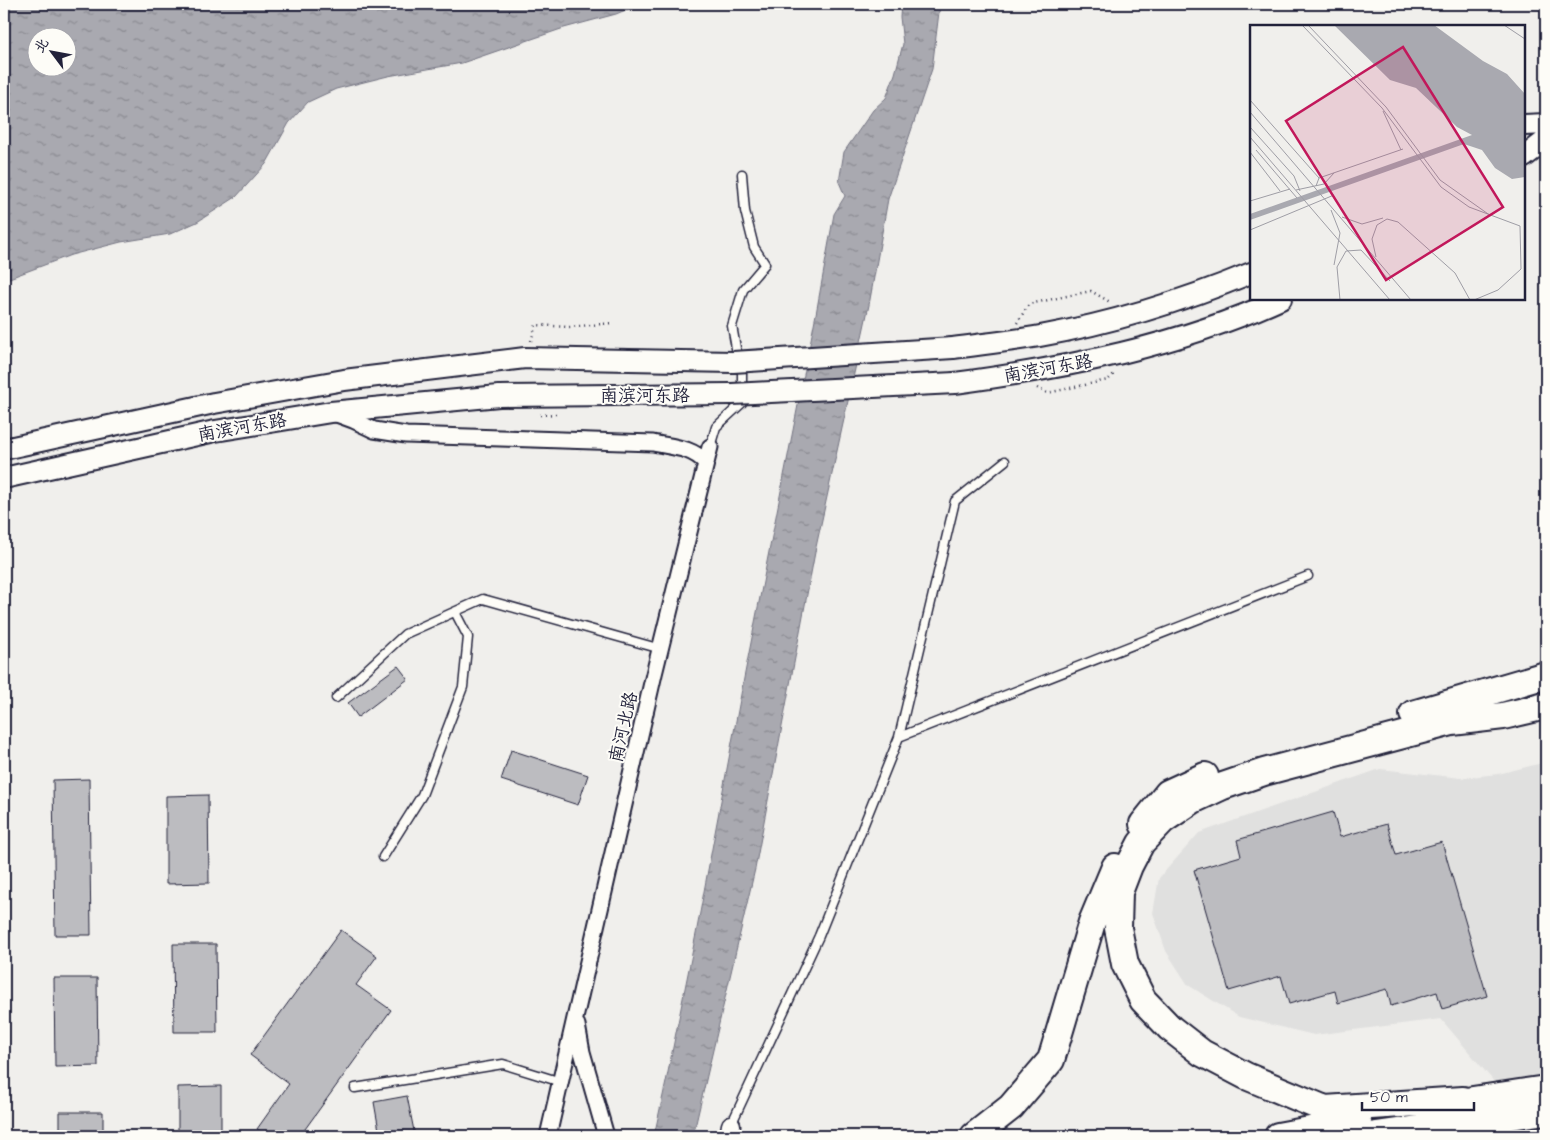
<svg xmlns="http://www.w3.org/2000/svg" width="1550" height="1140" font-family="'Architects Daughter','LXGW WenKai TC',sans-serif">
	<defs>
		<pattern id="water-ripples" width="26" height="14" patternUnits="userSpaceOnUse" patternTransform="scale(1.25)"><rect width="26" height="14" fill="#a9a9b0"/><path d="M2 4q2-2 4 0t4 0M15 11q2-2 4 0t4 0" fill="none" stroke="#898990"/></pattern>
	</defs>
	<rect width="100%" height="100%" fill="#f0efec"/>
	<filter id="ink" filterUnits="userSpaceOnUse"><feTurbulence type="fractalNoise" baseFrequency=".02" numOctaves="2"/><feDisplacementMap in="SourceGraphic" scale="10" xChannelSelector="R" yChannelSelector="G"/><feConvolveMatrix kernelMatrix="1 2 1 2 8 2 1 2 1" color-interpolation-filters="sRGB"/></filter>
	<g filter="url(#ink)">
		<!-- built -->
		<path fill="#e0e0df" d="M1546,762V1133L1535,1130L1441,1019L1314,1035L1239,1017L1188,985L1166,951L1153,913L1159,878L1199,833L1380,769L1461,778L1498,774Z"/>
		<!-- water -->
		<path fill="url(#water-ripples)" stroke="#737381" fill-rule="evenodd" d="M4,4H640L616,14L564,28L462,63L388,76L336,89L308,102L289,123L266,164L236,197L197,222L170,234L121,242L71,255L4,280ZM38,38H68V68H38Z
			M901,4H940L932,69L888,199L869,305L816,547L755,869L693,1136H654L666,1082L696,934L745,673L816,314L834,214L845,196L839,182L844,152L873,110L886,98L895,74L903,44L900,17Z"/>
		<!-- building -->
		<path fill="#bcbcc0" stroke="#22223b" d="M398,666L408,679L358,717L348,703Z
			M511,750L588,775L578,805L501,780Z
			M89,779L91,935H55L53,780Z
			M208,795L209,883L166,884V796Z
			M1333,812L1340,837L1387,824L1396,855L1442,842L1487,996L1442,1009L1437,992L1391,1006L1387,989L1338,1003L1335,991L1289,1004L1281,976L1229,991L1194,870L1241,856L1237,840Z
			M341,930L377,956L356,985L391,1010L300,1136H267L257,1129L289,1084L250,1055Z
			M173,944H216L217,1032H174Z
			M54,978H97L98,1066L55,1067Z
			M221,1086V1136H178V1087Z
			M407,1096L415,1136H380L374,1102Z
			M60,1112H103V1136H60Z"/>
		<g fill="none" stroke-linecap="round" stroke-linejoin="round">
			<!-- service casing -->
			<g stroke="#22223b" stroke-width="11">
				<path id="service" d="M710,447L716,427L742,403V369L736,348L732,326L743,290L765,264L754,247L745,211L742,174
					M336,698L405,634L483,599L661,649
					M899,737L1308,576
					M383,857L422,795L463,687L468,637L455,612
					M355,1088L503,1064L561,1082
					M731,1125L819,936L899,737L955,501L1005,461"/>
			</g>
			<!-- minor casing -->
			<g stroke="#22223b" stroke-width="19">
				<path id="minor" d="M334,413L353,420L374,430L406,435L653,443C672,447 692,447 706,463
					M577,1025L582,1052L606,1136
					M548,1136L654,674L710,447"/>
			</g>
			<!-- tertiary casing -->
			<g stroke="#22223b" stroke-width="21">
				<path id="tertiary" d="M729,1136L731,1125"/>
			</g>
			<!-- secondary casing -->
			<g stroke="#22223b" stroke-width="24">
				<path id="secondary" d="M1524,125L1546,124
					M1524,157L1546,140
					M953,348C982,344 1011,341 1040,336C1112,323 1183,301 1251,273
					M955,383C1067,368 1178,346 1281,299
					M4,449L214,403L344,380L525,358L733,362
					M4,478L215,431L331,412L499,396L732,394"/>
			</g>
			<!-- motorway casing -->
			<g stroke="#22223b" stroke-width="30">
				<path id="motorway" d="M1413,714L1546,675
					M1143,824L1168,793L1205,776
					M1463,1100L1325,1109L1246,1076L1202,1053L1170,1028L1143,1000L1125,964L1118,928L1119,892L1129,866L1141,843L1163,820L1193,800L1223,786L1264,772L1452,722L1503,716L1546,706
					M1446,1104L1546,1089
					M974,1136L1011,1107L1051,1060L1092,922L1115,867
					M1278,1136L1358,1121
					M1369,1136L1546,1111"/>
			</g>
			<!-- path -->
			<path stroke="#22223b" stroke-width="2.5" stroke-dasharray="1 4" stroke-linecap="butt" d="M1017,323L1029,304L1091,291L1110,302
				M531,341L536,325L569,327L613,323
				M1037,388L1047,393L1108,380L1116,372
				M540,415L557,414"/>
			<!-- service -->
			<use href="#service" stroke="#fdfcf7" stroke-width="8"/>
			<!-- minor -->
			<use href="#minor" stroke="#fdfcf7" stroke-width="15"/>
			<!-- tertiary -->
			<use href="#tertiary" stroke="#fdfcf7" stroke-width="18"/>
			<!-- secondary -->
			<use href="#secondary" stroke="#fdfcf7" stroke-width="20"/>
			<!-- motorway -->
			<use href="#motorway" stroke="#fdfcf7" stroke-width="26"/>
			<!-- secondary-bridge casing -->
			<g stroke="#22223b" stroke-width="24" stroke-linecap="butt">
				<path id="secondary-bridge" d="M733,362L953,348
					M732,394L955,383"/>
			</g>
			<!-- secondary-bridge -->
			<use href="#secondary-bridge" stroke="#fdfcf7" stroke-width="20"/>
		</g>
	</g>
	<g text-anchor="middle" stroke-width="4" stroke-linejoin="round" paint-order="stroke">
		<!-- street labels -->
		<g font-size="18" fill="#22223b" stroke="#fdfcf7">
			<text transform="translate(1048 368) rotate(-10)" y="6">南滨河东路</text>
			<text x="645" y="401">南滨河东路</text>
			<text transform="translate(242 427) rotate(-10)" y="6">南滨河东路</text>
			<text transform="translate(623 727) rotate(-77)" y="6">南河北路</text>
		</g>
	</g>
	<!-- overview -->
	<g transform="translate(1250 25)">
		<rect width="275" height="275" fill="#f0efec"/>
		<path d="M84,0H184L233,36L257,49L275,69V152L262,154L245,143L232,125L214,119L0,195V189L222,110L207,102L166,63L140,55Z" fill="#a9a9b0"/>
		<path fill="none" stroke="#9e9da5" stroke-width="1" d="M52,0L132,83L191,162L219,182L270,201L271,244L248,265L224,275M58,0L136,82L190,155L241,191M254,0L275,14M0,75L69,153M133,86L151,125M0,87L161,275M0,102L44,151L50,166M0,112L140,275M6,125L47,173M0,127L30,166M66,161L69,153L153,124M46,165L74,159L84,148M0,176L40,164M81,185L90,208L84,240M92,192L112,199L133,193M0,205L84,170M126,232L122,214L127,200L137,194L148,197L205,248L220,275M90,275L87,242L96,226L111,225L140,256"/>
		<path fill="#c2185b" fill-opacity="0.15" stroke="#c2185b" stroke-width="2.5" d="M153,22L253,182L136,255L36,96Z"/>
		<rect width="275" height="275" fill="none" stroke="#22223b" stroke-width="2.5"/>
	</g>
	<!-- margin -->
	<rect width="1550" height="1140" fill="none" stroke="#fdfcf7" stroke-width="20"/>
	<rect x="10" y="10" width="1530" height="1120" fill="none" stroke="#22223b" stroke-width="2" filter="url(#ink)"/>
	<!-- north arrow -->
	<g transform="translate(52 52) rotate(302)"><circle r="24" fill="#fdfcf7" stroke="#a5a5ac"/>
	<path d="M0-4L9 19L0 12L-9 19Z" fill="#22223b"/>
	<text y="-8" font-size="14" font-weight="bold" text-anchor="middle" fill="#22223b">北</text>
	</g>
	<!-- scale -->
	<path d="M1362 1102v8h112v-8" fill="none" stroke="#22223b" stroke-width="2.5"/>
	<text x="1370" y="1102" font-size="15" fill="#22223b" stroke="#fdfcf7" stroke-width="4" paint-order="stroke">50 m</text>
</svg>
